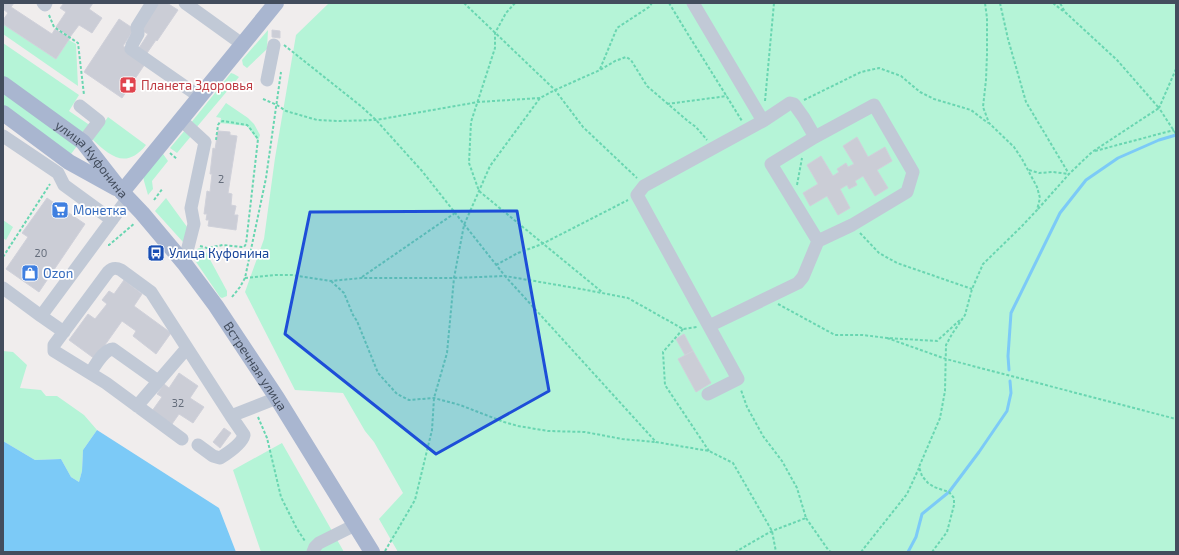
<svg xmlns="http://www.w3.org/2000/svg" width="1179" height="555" font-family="'Exo 2',sans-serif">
	<rect width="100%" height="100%" fill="#f0eded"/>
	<!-- green -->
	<path fill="#b5f4d7" d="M329,3H1176V552H398L379,519L403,493L374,442L365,431L343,393L295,390L245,292L264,239L275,158L296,35Z
		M3,24L56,59L69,40L76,44L78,86L3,34Z
		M268,30L267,49L247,68L243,65L242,60Z
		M3,43L79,95L69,111L91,126L85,135L3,77Z
		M231,73L234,74L239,77L196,128L190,124Z
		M3,93L77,146L71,154L3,105Z
		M226,103L248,118L254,124L260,135L258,141L247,126L220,123L221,118L216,117Z
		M108,117L146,145C126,170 110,156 92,139Z
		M186,129L192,135L177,153L170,148Z
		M161,151L168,161L152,181L153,189L148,195L144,181L143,176Z
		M166,198L190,231L183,242L155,211Z
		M3,220L13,227L6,240L3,238Z
		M199,248H203L206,252L227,291V296L222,298L220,297L194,259C191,253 194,251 199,248Z
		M3,351L13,352L27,365L20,388L41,390L46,396H57L84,415L97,430L83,450L82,471L79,482L71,477L61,459L35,460L3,441Z
		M282,443L344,552H261L233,470Z"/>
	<!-- water -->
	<path fill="#7ccaf7" d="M97,430L219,508L236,552H3V441L35,460L61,459L71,477L79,482L82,471L83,450Z"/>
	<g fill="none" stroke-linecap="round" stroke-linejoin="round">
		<!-- stream -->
		<path stroke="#7ccaf7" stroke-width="3" d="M1009,370L1008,356L1011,313L1060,213L1086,180L1118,158L1159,140L1176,135
			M908,552L916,537L922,514L949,492L979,452L1007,411L1011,393L1010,381"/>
	</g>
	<!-- building -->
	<path fill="#cbcdd6" stroke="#d0d1da" d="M3,3H14L11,7L52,34L55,29L70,38L56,59L3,24V20L8,13L3,9Z
		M64,3H93L89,9L102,18L92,33L79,25L70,37L56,27L66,12L60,8Z
		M158,3H167L178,10L157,41L156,40L145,56L137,51L148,34L141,30Z
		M119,19L134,29L123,46L147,61L122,98L84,72Z
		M272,30L280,31V38L272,37Z
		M218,131L230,132V135L237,136L228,193L232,194L231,205L236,206L234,215H238L236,230L208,226L209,220H206L207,214H204L207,191L210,192L212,174H210L213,148L215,149Z
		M857,137L868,157L885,147L892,161L877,170L888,188L875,196L863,176L855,181L857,185L849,189L847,185L840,189L850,208L838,215L827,196L810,206L803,193L818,184L807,165L821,156L833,176L839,172L837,169L846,163L848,167L854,164L843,146Z
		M47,198L85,224L39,292L6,269L28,237L22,233Z
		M124,280L142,294L134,306L171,333L156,354L133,336L136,331L122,321L95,359L69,340L88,314L95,319L107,304L102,300L109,291L114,294Z
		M684,334L693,351L685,355L676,339Z
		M693,351L711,383L696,392L678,359Z
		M179,373L198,386L190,398L204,407L193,423L179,414L172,424L152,411L162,397L157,394L164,384L169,388Z
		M224,428L231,433L220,448L213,442Z"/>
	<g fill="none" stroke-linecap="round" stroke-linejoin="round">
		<!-- path -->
		<path stroke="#69d6b1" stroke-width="2" stroke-dasharray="3 2" stroke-linecap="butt" d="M464,3L555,90L583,127L637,178
			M515,3L506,13L495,33V48L471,122L469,163L479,191L602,292
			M669,3L686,31L742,121
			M1000,3L1008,39L1026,102L1069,174
			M1053,3L1063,11
			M49,15L54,27L78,43L84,95
			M284,45L362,107L376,120L422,171L505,276L581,289L628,298L683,329L697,327
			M600,69L617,28L649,7L652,3
			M1176,69L1159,108L1176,134
			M263,99L277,105L286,111L317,120L339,121L376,120L478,102L540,98
			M804,100L861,72L879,68L901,76L920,92L934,99L971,110L988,123
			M765,101L774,3
			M667,104L727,96
			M1095,151L1174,130
			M170,153L177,159
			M1029,170L1039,173L1053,172L1069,174
			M797,185L802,158
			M154,200L163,188
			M1038,209L1069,174L1092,152L1159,108L1117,60L1065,12L1060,3
			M860,233L879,253L897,263L972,289
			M108,245H109L135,223
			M200,246L207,248L223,245L242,247H244L246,244L258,139L249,127L247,125L223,121L220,122L218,125L216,140
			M3,257L50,184
			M496,265L518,253L542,244L628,200
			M362,277L455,213
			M245,278L276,275H292L331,281L361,278H454L505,276L656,442L709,451L733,463L772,531L776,552
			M331,281L344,293L353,315L357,321L378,373L397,394L409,400L434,398L460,405L504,422L518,426L548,431L585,432L622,439L655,442
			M232,297L240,287L245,278L266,178L281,72
			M778,304L835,335H863L887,338L937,341L961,319
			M683,329L663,352L665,385L709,451
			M887,338L946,359L1176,419
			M258,417L267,438L281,497L297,529L305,541
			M806,518L829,551L831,552
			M385,551L415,500L432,430L434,398L447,353L454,278L464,225L490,166L540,98L555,90L600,70L615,61L626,57L631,60L647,86L689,122L696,127L707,140
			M735,552L772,531L806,518L797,488L782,461L763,436L747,407L741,390
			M861,552L907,494L919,468
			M932,552L947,532L954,505V498L949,492L934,487L928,483L922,476L919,467L940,418L945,391L946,345L952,334L965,315L972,289L983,264L1022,226L1037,210L1040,198L1037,187L1022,159L1014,147L989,123L983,107L986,80L987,54V18L985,3"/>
		<!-- minor -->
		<path stroke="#c1c9d6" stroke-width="13" d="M43,3L45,5L46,3
			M152,3L137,27L138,34L132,45L131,49L200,97
			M185,3L242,44
			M693,3L763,121L790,103L794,104L804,118L815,137
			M267,80L274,45
			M80,106L99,121L83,142
			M181,120L205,142L191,208L194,224L184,263
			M3,136L58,173L64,185L112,220
			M3,288L41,316L128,198
			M41,316L64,332
			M709,326L798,283L803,277L818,241L852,225L907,192L913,172L874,105L815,137L771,164L818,241
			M90,373C96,365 103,350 113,349L158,381
			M708,394L738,379L637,195L644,186L763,121
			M137,406L187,348
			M182,439L106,383L54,351V345L108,272C112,268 115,267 121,270L151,292L231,416L277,398
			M198,445L213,456L220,458C228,453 242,444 244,435L231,416
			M313,552L315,547L319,543L355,525"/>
		<!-- major -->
		<g stroke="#a9b6d0" stroke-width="16">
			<path id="s1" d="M3,84L83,142L122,192L142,213L184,263L216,306L277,398L372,552"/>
			<path d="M3,113L69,162L116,188"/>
			<path d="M122,192L276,3"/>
		</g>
	</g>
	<!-- marked area -->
	<path fill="#1d4ed8" fill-opacity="0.2" stroke="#1d4ed8" stroke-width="3" stroke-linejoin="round" d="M517,211L549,391L436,454L285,334L310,212Z"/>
	<!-- icons -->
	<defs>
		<g id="pharmacy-square" transform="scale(0.9)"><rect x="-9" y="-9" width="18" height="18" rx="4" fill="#e0444e" stroke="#fff"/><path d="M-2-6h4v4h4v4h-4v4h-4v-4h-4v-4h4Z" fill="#fff"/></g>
		<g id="supermarket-square" transform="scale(0.9)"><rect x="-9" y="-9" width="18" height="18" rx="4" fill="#3f7fe0" stroke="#fff"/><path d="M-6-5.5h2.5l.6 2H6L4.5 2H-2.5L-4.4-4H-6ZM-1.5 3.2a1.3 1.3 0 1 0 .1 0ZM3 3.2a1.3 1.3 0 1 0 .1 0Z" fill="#fff"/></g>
		<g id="bus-square" transform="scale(0.9)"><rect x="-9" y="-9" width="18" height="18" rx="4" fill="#1a4fb4" stroke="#fff"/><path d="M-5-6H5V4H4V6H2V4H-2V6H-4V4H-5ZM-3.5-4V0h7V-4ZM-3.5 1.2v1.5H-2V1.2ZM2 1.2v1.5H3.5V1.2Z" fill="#fff"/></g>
		<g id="shop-square" transform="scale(0.9)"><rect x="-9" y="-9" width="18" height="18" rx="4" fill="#3f7fe0" stroke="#fff"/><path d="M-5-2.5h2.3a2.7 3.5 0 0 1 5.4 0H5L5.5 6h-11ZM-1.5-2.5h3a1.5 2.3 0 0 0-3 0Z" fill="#fff"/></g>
	</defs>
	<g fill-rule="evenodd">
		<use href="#pharmacy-square" x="128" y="85"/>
		<use href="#supermarket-square" x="60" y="210"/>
		<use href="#bus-square" x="156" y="253"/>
		<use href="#shop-square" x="30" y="273"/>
	</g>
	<g text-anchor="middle" stroke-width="3.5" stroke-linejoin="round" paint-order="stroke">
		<!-- number labels -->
		<g font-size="11" fill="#656d7b">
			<text x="221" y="183">2</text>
			<text x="41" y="257">20</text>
			<text x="178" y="407">32</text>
		</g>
		<!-- health labels -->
		<g font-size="13" fill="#be3a42" stroke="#fff" text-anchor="start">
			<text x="141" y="90">Планета Здоровья</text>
		</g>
		<!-- street labels -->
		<g font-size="13" fill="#434d5d" stroke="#fff">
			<text dy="5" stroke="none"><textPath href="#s1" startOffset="117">улица Куфонина</textPath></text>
			<text dy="5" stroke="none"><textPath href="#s1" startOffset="382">Встречная улица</textPath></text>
		</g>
		<!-- shop labels -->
		<g font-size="13" fill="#366cbe" stroke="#fff" text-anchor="start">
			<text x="73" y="215">Монетка</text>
			<text x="43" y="278">Ozon</text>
		</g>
		<!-- transit labels -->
		<g font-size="13" fill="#164399" stroke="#fff" text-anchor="start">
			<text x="169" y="258">Улица Куфонина</text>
		</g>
	</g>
	<!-- border -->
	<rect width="1179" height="555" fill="none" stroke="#434d5d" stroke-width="8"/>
</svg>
